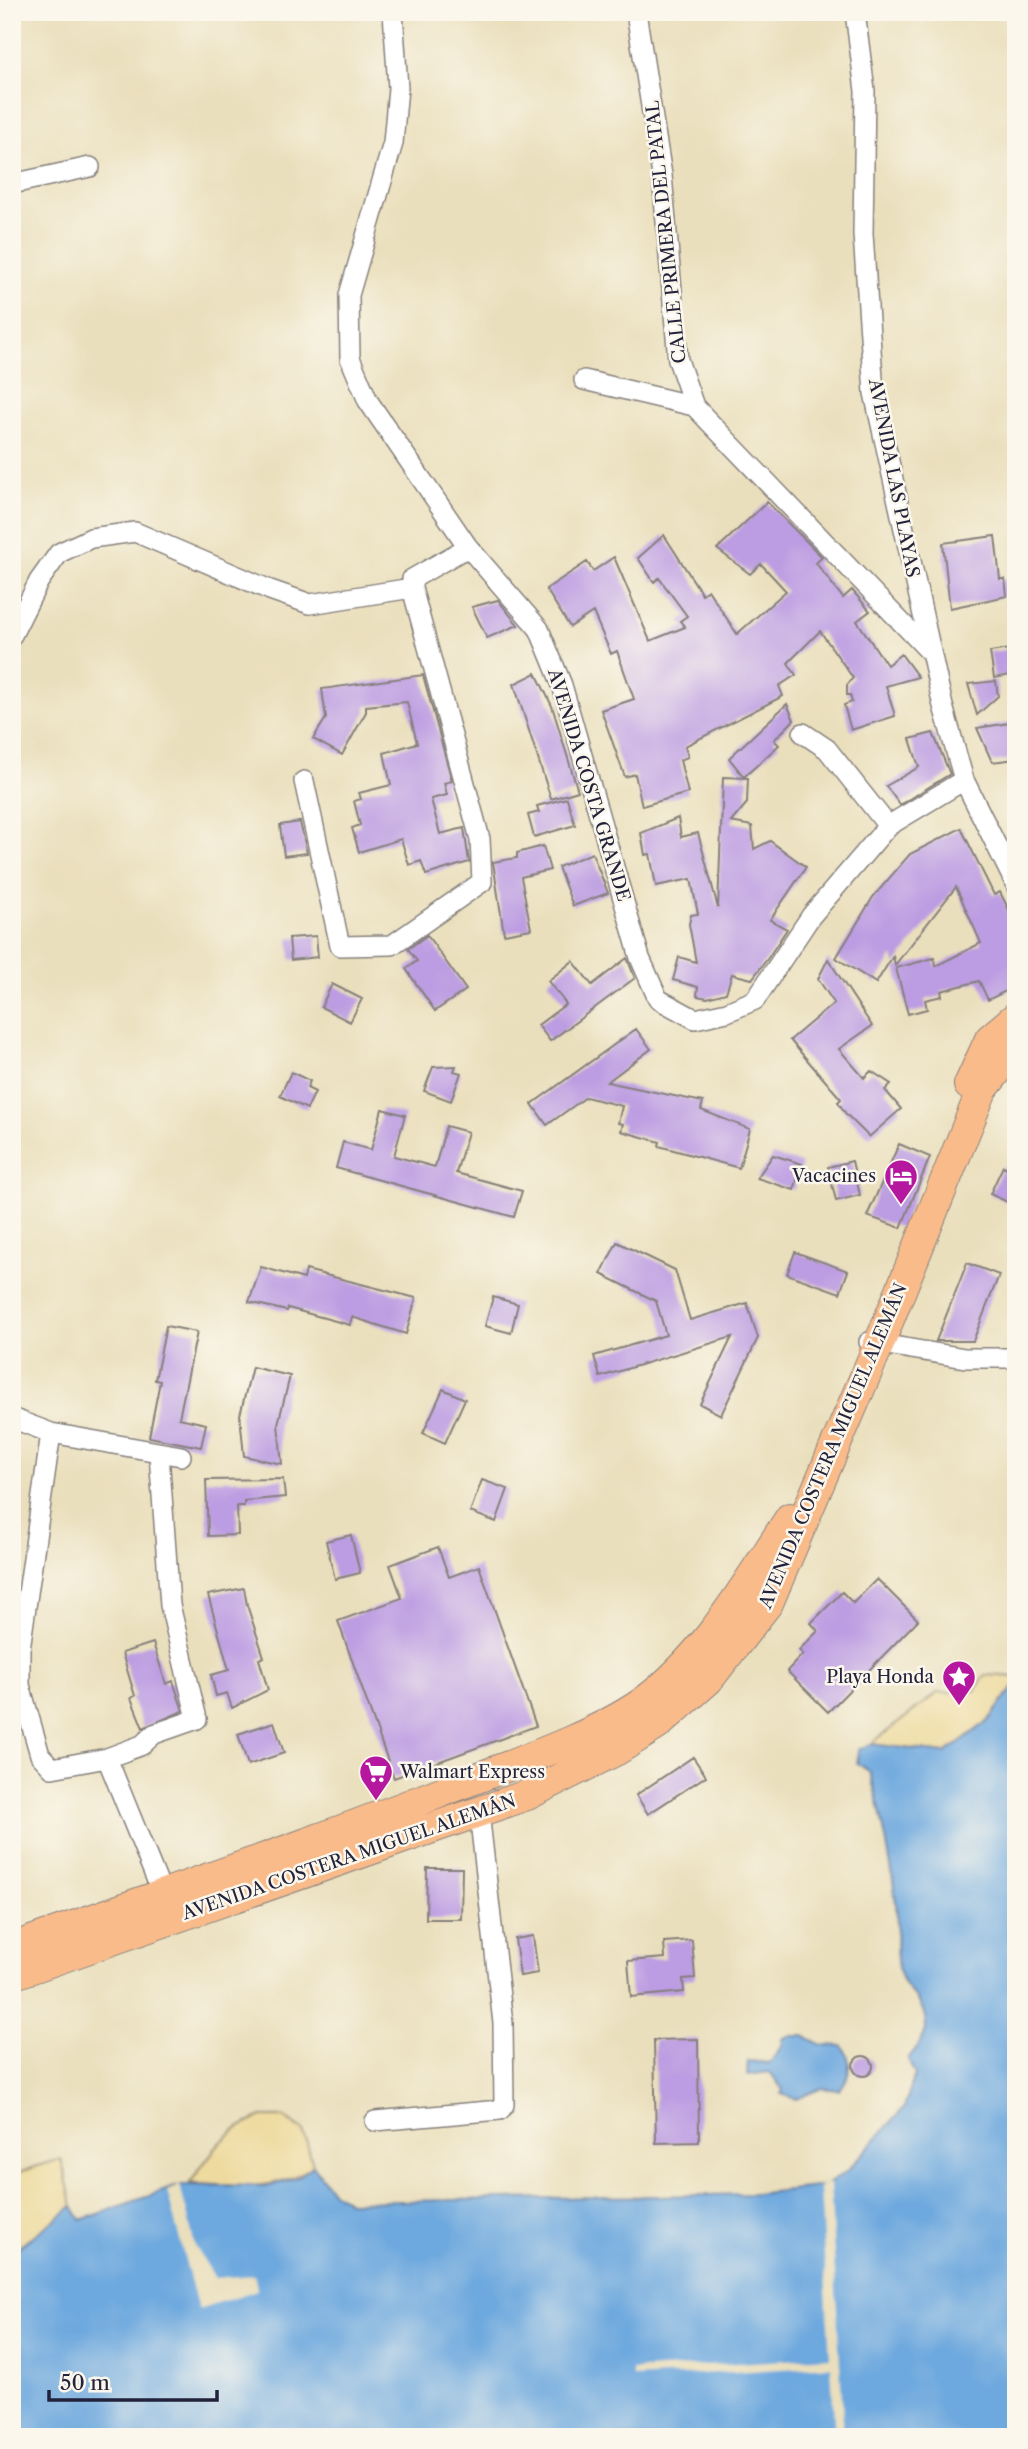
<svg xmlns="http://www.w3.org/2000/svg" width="1028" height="2449" font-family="'Libre Caslon Text',serif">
	<rect width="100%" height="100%" fill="#fbf7ec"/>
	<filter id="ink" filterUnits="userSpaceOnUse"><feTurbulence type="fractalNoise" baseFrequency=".0143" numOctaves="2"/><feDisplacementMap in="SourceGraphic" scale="14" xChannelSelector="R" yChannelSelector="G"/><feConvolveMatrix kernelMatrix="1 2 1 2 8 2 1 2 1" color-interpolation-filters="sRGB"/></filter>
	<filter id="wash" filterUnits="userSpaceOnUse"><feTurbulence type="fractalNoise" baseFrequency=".00686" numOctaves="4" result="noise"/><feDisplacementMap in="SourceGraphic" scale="28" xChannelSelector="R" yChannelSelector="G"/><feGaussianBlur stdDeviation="1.57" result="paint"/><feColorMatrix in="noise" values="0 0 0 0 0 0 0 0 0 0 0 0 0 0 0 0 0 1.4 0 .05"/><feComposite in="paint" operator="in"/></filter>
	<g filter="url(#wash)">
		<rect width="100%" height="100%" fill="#eadfbc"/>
		<!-- sand -->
		<path fill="#eeda9e" stroke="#887e6c" stroke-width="2" d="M986,1675L1016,1677V1684L988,1721L945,1753L871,1744L937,1693L975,1691Z
			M262,2117H283L303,2130L313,2165C276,2193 234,2186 190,2183C212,2152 224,2130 262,2117Z
			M61,2159L73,2206L12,2252V2174Z"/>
		<!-- water -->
		<path fill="#6da8de" stroke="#48658c" stroke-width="2" d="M1016,1684V2437H12V2252L73,2206L81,2220L180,2185L270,2186L298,2177L313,2165L333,2192L349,2202L754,2194L825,2186L847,2171L904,2108L915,2074L908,2059C914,2051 926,2038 926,2028C926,1997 906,1997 899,1972C893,1951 899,1925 896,1903C891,1858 882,1815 870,1772L857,1763L858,1750L871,1744L945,1753L988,1721Z
			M788,2036H804L822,2045L842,2046C853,2060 851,2077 839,2090L822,2088L796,2099L781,2094L783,2090L770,2072L747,2075L748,2061L770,2063L783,2044L782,2039Z"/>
		<!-- pier -->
		<path fill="#eadfbc" d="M830,2184L844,2437H835L831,2366L633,2378L632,2370L830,2357L820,2186Z
			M180,2185L195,2246L215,2278L255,2275L257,2290L198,2309L167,2191Z"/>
		<g id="blocks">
			<!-- building -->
			<path fill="#bc9ce2" d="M767,502L822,557L816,563L843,598L852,590L870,611L857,621L887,665L901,654L918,677L886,686L895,716L851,730L844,705L852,702L850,695H847V685L853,678L820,631L788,663L796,675L779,686L783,696L685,746L688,757L680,760L688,793L642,806L635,774L625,777L601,710L634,699L617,651L611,654L593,612L570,627L546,589L587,562L593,571L614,557L650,641L685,627L680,621L687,616L659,578L654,582L638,558L664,535L702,594L708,590L737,634L786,591L761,564L750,574L717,549Z
				M995,536L1000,579H1005L1007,596L950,608L943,543Z
				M498,600L518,625L487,638L472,607Z
				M1016,648V674L994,678L990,652Z
				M536,673L552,706L578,791L551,799L514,684Z
				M423,675L452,781L444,783L447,795L431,799L440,834L464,828L469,862L426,875L421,861L409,865L401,839L359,852L352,828L360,825L354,801L361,799L359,793L391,785L384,753L417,743L407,702L366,706V712L342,755L313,739L326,718L322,689Z
				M996,681L998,696L977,715L968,684Z
				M787,704L794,720L774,740L779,745L744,777L729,758Z
				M1016,722V759L992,762L977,728Z
				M933,733L950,774L900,805L886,786L919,767L910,739Z
				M723,777L748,778L747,803L731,822L752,826L754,849L770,841L806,867L770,920L787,929L768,958L752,979L732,974L726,993L707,998L697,996L698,987L673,980L679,957L696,962L689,924L691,915L698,914L691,879L656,886L650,854L645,855L641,833L678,818L681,837L698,833L718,908Z
				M567,798L575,825L534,837L528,815L539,812L537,806Z
				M300,822L307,853L284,856L280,825Z
				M961,828L994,895L1000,892L1016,924V986L988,1000L979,981L941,991L942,996L925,1000L927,1009L908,1014L896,968L934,958L936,966L981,943L956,887L895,965L893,956L876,983L836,958L873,897L910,854Z
				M543,846L550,870L521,877L531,929L504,934L493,862L517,858V853Z
				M592,853L608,893L573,906L558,867Z
				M427,935L466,990L435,1011L406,969L417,961L408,949Z
				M316,936L318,957L291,960L289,938Z
				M627,958L635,978L550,1041L538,1025L566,1004L548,981L573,961L592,985Z
				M828,959L872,1026L839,1049L864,1078L871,1071L891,1084L885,1090L901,1109L869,1137L846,1114L838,1102L841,1099L790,1040L834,1003L818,979Z
				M332,984L362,999L350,1022L321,1007Z
				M636,1029L651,1049L607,1082L703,1102L701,1110L750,1129L739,1168L659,1146L660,1142L621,1131L623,1124L618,1123L622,1106L586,1097L547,1125L532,1104Z
				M456,1066L454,1071L461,1073L451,1101L424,1091L433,1067Z
				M291,1072L310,1081L307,1088L315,1092L307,1109L280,1096Z
				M382,1109L405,1115L394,1156L435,1167L446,1126L468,1132L456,1173L522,1191L514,1217L336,1168L343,1142L371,1150Z
				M899,1144L930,1157L901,1228L867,1216Z
				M773,1155L802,1164L794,1190L757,1178Z
				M852,1161L860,1195L836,1201L828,1167Z
				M1003,1166L1016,1172V1206L990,1194Z
				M617,1242L675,1270L690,1320L747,1303L758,1338L721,1415L700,1404L732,1337L600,1377L594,1356L666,1335L656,1301L601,1274Z
				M795,1252L848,1271L840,1293L787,1274Z
				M967,1263L999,1275L973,1341H936Z
				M261,1267L304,1279L306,1270L416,1298L406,1334L352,1317L350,1325L288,1308L287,1311L249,1302Z
				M493,1297L518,1304L511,1333L485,1326Z
				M166,1326L197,1332L179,1418L206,1424L201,1447L149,1437L160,1381L155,1380Z
				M252,1367L290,1376L278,1424L282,1464L244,1456L240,1415Z
				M443,1389L465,1399L445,1443L423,1433Z
				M283,1479L285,1497L244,1501V1506H237L238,1535L208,1536L206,1480Z
				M482,1480L508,1489L496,1522L470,1512Z
				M351,1535L360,1573L335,1579L326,1541Z
				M438,1547L449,1577L479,1566L536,1726L394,1778L338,1621L402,1598L390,1565Z
				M877,1579L918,1620L828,1712L787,1671L803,1654L799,1650L818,1631L811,1623L842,1592L853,1603Z
				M244,1588L247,1605L264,1657L259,1659L268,1690L232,1708L227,1693L216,1696L211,1675L229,1670L208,1595Z
				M153,1643L166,1684L173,1681L183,1711L143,1728L131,1698L135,1696L122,1653Z
				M274,1722L284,1753L248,1765L238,1734Z
				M693,1757L706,1776L648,1814L636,1795Z
				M427,1868H462L461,1919H426Z
				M533,1936L538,1973L520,1976L515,1939Z
				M692,1940L695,1978L683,1979L684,1992L631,1997L628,1961L665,1958L664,1942Z
				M698,2039L699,2142L656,2143L654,2040Z
				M853 2066a10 10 0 1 1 20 0a10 10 0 1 1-20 0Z"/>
		</g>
	</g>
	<g filter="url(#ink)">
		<use href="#blocks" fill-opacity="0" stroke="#86807c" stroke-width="2"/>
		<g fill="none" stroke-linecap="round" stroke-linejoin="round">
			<!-- minor casing -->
			<g stroke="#86807c" stroke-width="22">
				<path id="minor" d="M393,12L398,88L393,143L349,295L350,358L368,401L468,547L539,629L562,685L640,958L658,999L695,1019L727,1012L755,1000L811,916L888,826L964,780
					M636,12L662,175L678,360L694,406L928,650
					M855,12L865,91L863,234L874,393L943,706L964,780L1016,885
					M12,184L90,167
					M584,380L694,406
					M12,635L39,581L59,553L91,538L135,532L270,590L310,604L412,588V579L468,547
					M803,733L827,749L888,826
					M304,781L340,946L392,945L482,882L480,839L412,588
					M869,1342L965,1358H1016
					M14,1419L51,1433L181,1456
					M51,1433L20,1649V1685L40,1755L52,1768L107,1758L142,1745L154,1734L197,1719L170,1605L159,1454
					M107,1758L162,1893
					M375,2121L500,2110L504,2105L503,2023L479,1812"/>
			</g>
			<!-- primary casing -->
			<g stroke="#86807c" stroke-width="32">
				<path id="primary" d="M969,1085L990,1039L1016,1017
					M12,1948C161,1894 312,1844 459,1785C515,1763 593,1737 642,1703C706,1657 747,1583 790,1518
					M12,1975L527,1795L617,1750L657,1725L708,1680L768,1603L879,1344L982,1090L1016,1047"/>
			</g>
			<!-- minor -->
			<use href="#minor" stroke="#fff" stroke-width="19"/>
			<!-- primary -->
			<use href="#primary" stroke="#fabb8b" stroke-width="30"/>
		</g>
	</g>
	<!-- icons -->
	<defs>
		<g id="hotel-pin" transform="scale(1.75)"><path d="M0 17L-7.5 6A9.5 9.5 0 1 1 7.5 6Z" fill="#b5179e" stroke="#fbf7ec"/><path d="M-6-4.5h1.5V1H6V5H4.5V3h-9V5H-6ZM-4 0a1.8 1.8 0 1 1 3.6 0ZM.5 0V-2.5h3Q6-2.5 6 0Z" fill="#fff"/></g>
		<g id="sight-pin" transform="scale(1.75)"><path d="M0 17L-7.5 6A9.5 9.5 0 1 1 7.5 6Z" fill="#b5179e" stroke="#fbf7ec"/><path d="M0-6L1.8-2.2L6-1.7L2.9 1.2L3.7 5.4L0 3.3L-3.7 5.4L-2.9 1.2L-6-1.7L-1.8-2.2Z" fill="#fff"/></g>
		<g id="supermarket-pin" transform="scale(1.75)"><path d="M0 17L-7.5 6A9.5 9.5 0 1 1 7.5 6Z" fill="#b5179e" stroke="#fbf7ec"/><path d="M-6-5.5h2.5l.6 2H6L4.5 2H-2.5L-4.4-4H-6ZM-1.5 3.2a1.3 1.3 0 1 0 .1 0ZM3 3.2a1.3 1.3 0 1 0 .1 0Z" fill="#fff"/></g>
	</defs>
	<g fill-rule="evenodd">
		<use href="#hotel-pin" x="901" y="1176"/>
		<use href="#sight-pin" x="959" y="1677"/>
		<use href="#supermarket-pin" x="376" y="1772"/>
	</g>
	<g text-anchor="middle" stroke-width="5" stroke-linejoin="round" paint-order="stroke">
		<!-- street labels -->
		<g font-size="18" fill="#22223b" stroke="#fbf7ec">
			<text transform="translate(666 232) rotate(-96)" y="6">CALLE PRIMERA DEL PATAL</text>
			<text transform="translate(894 478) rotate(79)" y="6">AVENIDA LAS PLAYAS</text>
			<text transform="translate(589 785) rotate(73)" y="6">AVENIDA COSTA GRANDE</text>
			<text transform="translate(833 1446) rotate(-67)" y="6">AVENIDA COSTERA MIGUEL ALEMÁN</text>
			<text transform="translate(349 1857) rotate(-19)" y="6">AVENIDA COSTERA MIGUEL ALEMÁN</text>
		</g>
		<!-- poi labels -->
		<g font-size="18" fill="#22223b" stroke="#fbf7ec" text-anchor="end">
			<text x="876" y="1182">Vacacines</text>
			<text x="934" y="1683">Playa Honda</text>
			<text x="400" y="1778" text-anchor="start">Walmart Express</text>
		</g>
	</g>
	<!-- margin -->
	<rect width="1028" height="2449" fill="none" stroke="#fbf7ec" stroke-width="42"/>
	<!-- scale -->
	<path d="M49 2390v10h168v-10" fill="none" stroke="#22223b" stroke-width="3.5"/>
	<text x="60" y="2390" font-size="21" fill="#22223b" stroke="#fbf7ec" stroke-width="5" paint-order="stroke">50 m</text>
</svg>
